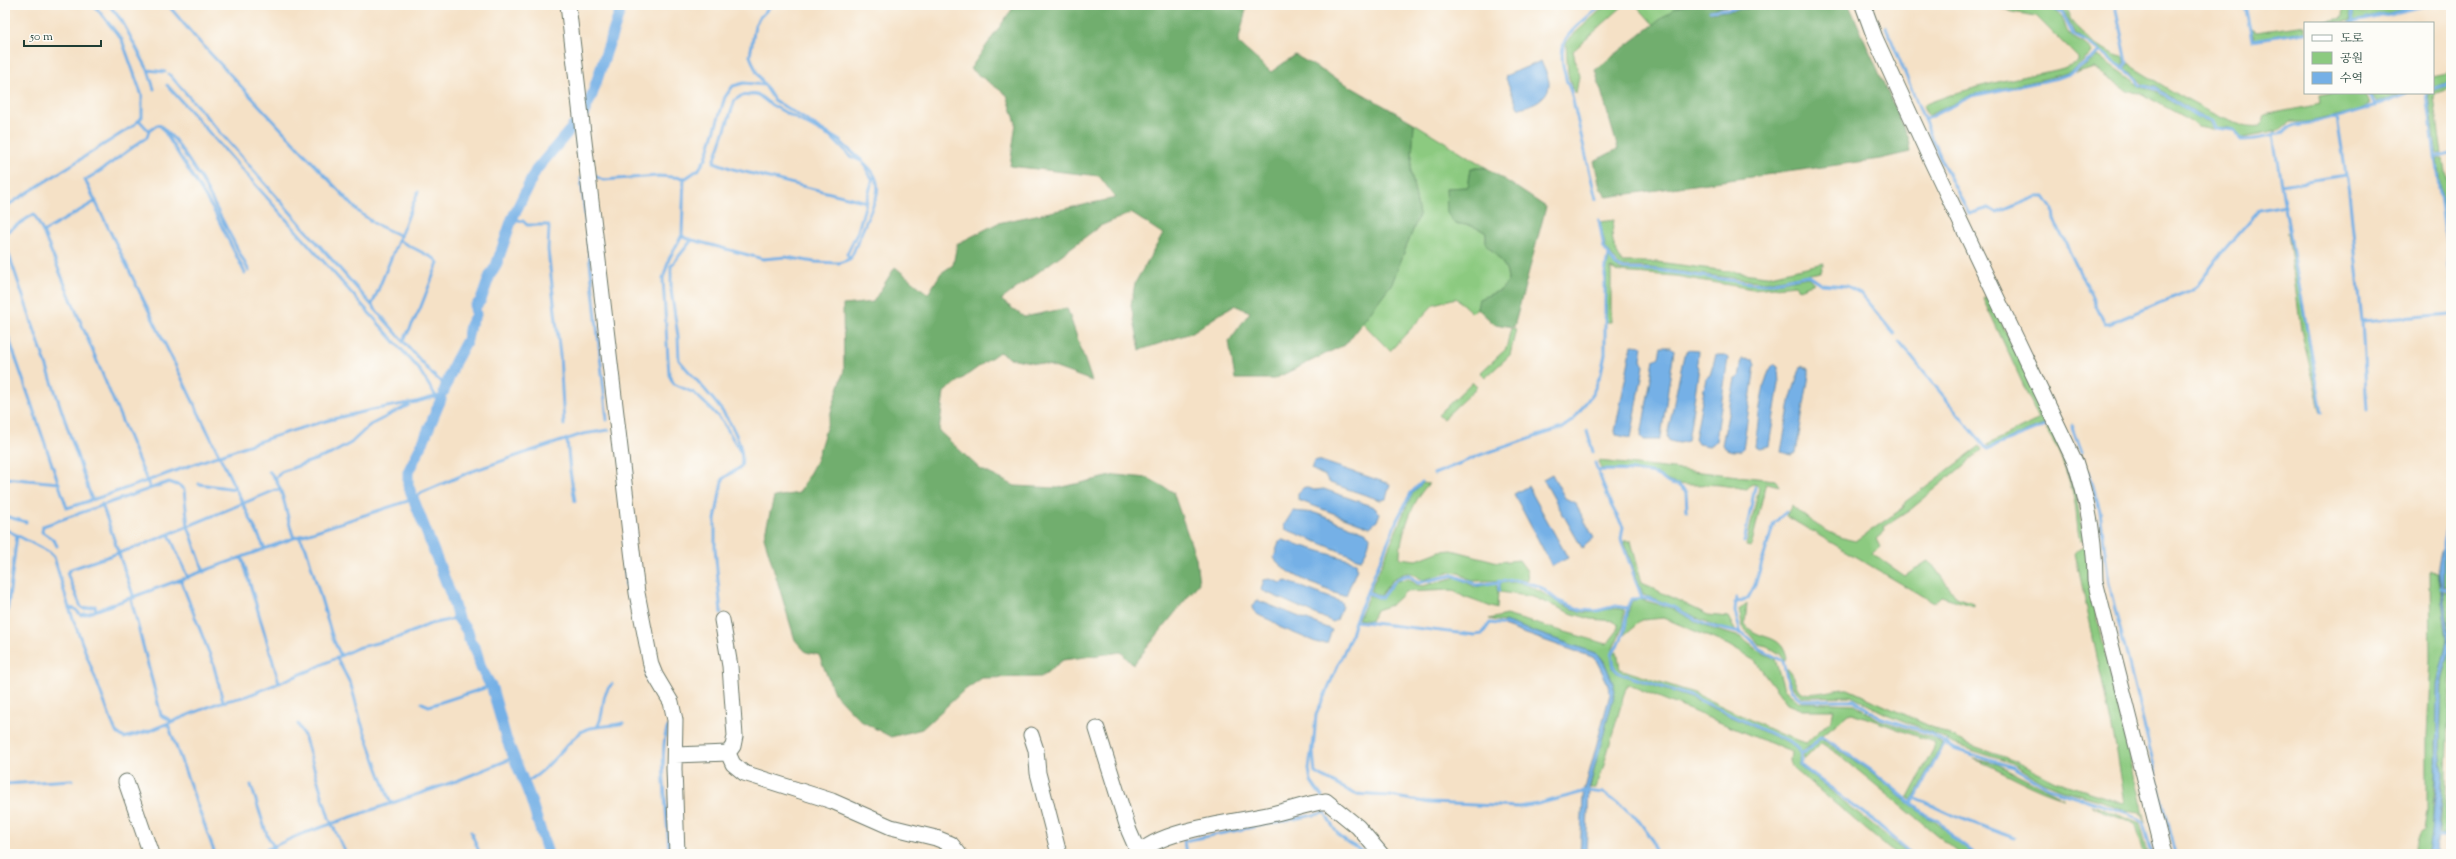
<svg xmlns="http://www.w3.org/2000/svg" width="2456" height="859" font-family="'Sorts Mill Goudy','Noto Serif KR',serif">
	<rect width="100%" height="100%" fill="#fdfcf7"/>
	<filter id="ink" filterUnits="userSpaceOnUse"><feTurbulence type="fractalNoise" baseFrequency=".025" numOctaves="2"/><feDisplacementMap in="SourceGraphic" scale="8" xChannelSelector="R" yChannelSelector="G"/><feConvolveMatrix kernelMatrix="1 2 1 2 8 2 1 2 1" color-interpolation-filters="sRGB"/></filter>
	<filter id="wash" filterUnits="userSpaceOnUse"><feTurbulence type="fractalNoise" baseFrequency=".012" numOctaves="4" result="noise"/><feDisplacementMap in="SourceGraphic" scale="16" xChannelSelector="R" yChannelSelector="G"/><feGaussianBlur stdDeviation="0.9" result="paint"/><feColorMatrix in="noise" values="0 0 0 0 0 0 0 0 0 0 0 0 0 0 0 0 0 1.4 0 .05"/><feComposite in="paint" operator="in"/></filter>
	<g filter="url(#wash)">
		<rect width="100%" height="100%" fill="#f5e1c6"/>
		<!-- green -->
		<path fill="#8cca80" stroke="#56845a" d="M1606,5H1624L1573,51L1579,76L1576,93L1572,89L1568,74L1566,44L1571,37Z
			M1636,5H1686L1675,8L1654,25Z
			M1998,5C2016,5 2049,0 2061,16C2065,22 2065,30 2070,35C2077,42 2087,42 2092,51L2091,54L2073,71L2057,76L1972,95L1927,116L1923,105C1955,92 1987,84 2021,77C2041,72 2059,72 2078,62V58L2036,16L2012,12Z
			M2056,5H2064C2068,10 2069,17 2072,22C2080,33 2111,57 2124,57L2125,62L2121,68L2092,43L2075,34L2064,12Z
			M2343,5H2349L2351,21L2318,23L2342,18Z
			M2400,5H2423L2354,21L2353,10L2362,13Z
			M2305,25V31L2257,39L2254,38L2251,29L2256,32Z
			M2098,56L2141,87L2155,91L2197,117L2210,122L2214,130L2198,127L2191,121L2140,93L2129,92L2094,68L2075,74Z
			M2129,63L2134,68C2162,84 2231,132 2260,126L2264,115L2321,104L2320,96L2334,93H2365L2370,104L2360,110L2331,117L2308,122H2290L2281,130L2243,138C2233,130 2231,125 2216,128L2210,119L2197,114L2156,87L2144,85L2132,73L2124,69Z
			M2451,72V81L2433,88V76Z
			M2451,84V88L2438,93L2434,97L2442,154L2437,155L2429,93Z
			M2370,93H2400L2377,103Z
			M1414,123L1487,168H1471L1468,187L1446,188L1454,223L1472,226L1486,232V244C1496,256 1508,265 1508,281L1501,290L1479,299L1477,308L1472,313L1456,298L1434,304L1390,351L1362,322L1392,283L1419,215L1411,172Z
			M2437,159H2444L2451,201L2448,203L2451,232L2446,230Z
			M1614,220C1610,238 1613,247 1622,262H1657L1766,276L1824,263L1821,272L1765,282L1643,267H1621L1606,249L1600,222Z
			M2288,232L2293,254L2321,413L2301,330Z
			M1609,257L1620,270L1658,271L1752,284L1766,285L1808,277L1814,283L1799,289L1796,285L1753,289L1675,276L1618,272L1611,268V322H1606V273Z
			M1989,296L2049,422L1990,447L1987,445L2039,419L1983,298Z
			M1511,328L1516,329L1510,355L1485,378L1480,373L1506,349Z
			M1472,382L1477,387L1443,419L1438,415Z
			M2051,427L2076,495L2084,540L2080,541C2077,529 2077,516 2075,504C2072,486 2058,442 2045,430Z
			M1980,446L1982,450L1910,510L1884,527L1885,531L1876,539L1880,547L1873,554L1905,576L1929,560L1956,597L1974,603V606L1941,596L1934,603L1786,516L1792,505C1808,521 1834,538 1856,541L1903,508L1905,502Z
			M1599,461L1775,480L1780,486L1766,483L1751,547L1746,546L1759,488L1757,485L1752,484L1747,489C1738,488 1729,486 1720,485C1698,483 1674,490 1658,474L1601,469Z
			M1423,483L1429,484C1414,496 1399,539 1400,558L1417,560L1440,551L1452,550L1498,562L1519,560L1527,571L1528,580L1472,581L1459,573L1451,572L1423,580L1411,573H1405L1393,579L1380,596L1370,591L1412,494Z
			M2449,524H2451V532L2448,588L2443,587V559Z
			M1624,541H1631L1642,583L1708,615L1728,617L1736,632C1702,624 1675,604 1643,595Z
			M2083,547L2087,548L2091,589L2103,643L2145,823L2140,812L2125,810L2103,801L2063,790L2043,782L2012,763L1953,744L1939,735L1886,714L1851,696L1802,697C1793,688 1786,680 1787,668C1794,675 1794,683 1799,690C1806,699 1835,688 1848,689L1971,745L2015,761L2055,781L2125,803L2117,752L2075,552Z
			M2430,571L2438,572L2447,639L2436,743L2437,769L2433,803V834L2428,854H2413L2420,834L2424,830L2427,810V736L2431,659Z
			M1456,577L1475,587L1496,583L1498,592L1497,609L1464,597L1452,590L1405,592L1391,605L1376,610L1371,621L1358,619L1369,595L1381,599L1395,582L1408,578L1417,585L1423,586Z
			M1515,582C1541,587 1556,606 1582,612C1596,615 1611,605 1624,610V624L1611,653L1613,669L1618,674L1693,699L1794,746L1800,754V766L1909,854H1895L1793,768L1790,761L1791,752L1627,684L1600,778L1595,788H1590L1599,746L1612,703L1614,686L1604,661L1598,654L1512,624L1489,619L1506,615L1607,644L1618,630V624L1615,621L1591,619L1573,614L1533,597L1500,592V583Z
			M2443,592L2451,593C2451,618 2452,643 2451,667C2449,708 2446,748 2446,789C2446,799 2442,818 2451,824V834H2439L2443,774L2440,748L2442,681L2451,645Z
			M1639,599L1671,608L1706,627L1740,637L1757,650L1775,659L1784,689L1799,702L1855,704L1877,719L1934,738L1942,744L1912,800L1908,797L1934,748L1933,742L1853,713L1848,714L1801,753L1796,745L1790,742L1693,696L1619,672L1615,668L1613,654L1617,651L1620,669L1694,693L1780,734L1806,743L1831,720L1834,710H1802L1787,704L1755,661L1728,645L1664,618L1642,620L1624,635C1628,623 1627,611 1632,601Z
			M1747,603L1745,624C1758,642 1782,631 1787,659L1785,661L1780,654L1767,646L1758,644L1743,627L1739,610Z
			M1821,739L1870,771L1926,817L1937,823L1973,854H1960L1838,754L1821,743L1804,760L1803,755Z
			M1974,759L1997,764L2064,798C2032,789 2005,771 1974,759Z
			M2092,805L2140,824L2148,854H2144L2136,826C2122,816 2105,817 2092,805Z"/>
		<!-- forest -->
		<path fill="#71ae6e" stroke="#487651" d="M1015,5H1247L1238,43L1271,72L1295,55L1414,123L1411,172L1419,215L1392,283L1346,344L1274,379H1235L1229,341L1250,312L1234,305L1191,333L1140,350L1131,305L1135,283L1163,234L1131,213L1100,226L1001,300L1024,317L1067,308L1092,381L1051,366L1010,358L999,352L944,392L939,431L980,469L1015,486L1058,488L1116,475L1148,478L1173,492L1196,558L1199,583L1133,665L1121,652L1063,660L1041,677L982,678L962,692L922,729L891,737L861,721L834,693L819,655L806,652L795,640L764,537L774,497L799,493L816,461L844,370L843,305L873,302L895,267L928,294L941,273L953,265L957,244L998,223L1116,198L1099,176L1010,166L1016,123L1007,95L970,69Z
			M1686,5H1730L1709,10L1710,13L1775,5H1849L1908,138L1910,152L1880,159L1607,197L1600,187L1594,161L1618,149L1595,70L1675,8Z
			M1471,168H1487L1546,207L1514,327L1494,324L1477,308L1479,299L1501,290L1508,281C1508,265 1496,255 1486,244V232L1472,226L1454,223L1447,213L1446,188L1468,187Z"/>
		<!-- water -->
		<path fill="#75b0e6" stroke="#4a768d" d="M1541,61C1543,67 1548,75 1549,82C1550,98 1532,106 1518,108L1505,76Z
			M1632,345L1643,346L1641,359L1644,366L1631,438L1616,435L1615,431Z
			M1661,347H1671L1674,350L1661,437L1659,440H1644L1641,436L1654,360L1659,357Z
			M1688,350L1698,351L1697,363L1699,368L1688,441L1679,443L1669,441L1667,436L1684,355Z
			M1716,355H1725L1728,358L1716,441L1709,446L1698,444L1695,439L1706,378L1710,375Z
			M1742,359L1753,360L1755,365L1743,449C1737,453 1726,451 1722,445L1735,379L1739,377Z
			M1774,364L1778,367L1779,384L1769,446L1760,448L1755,446C1758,427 1761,376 1774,364Z
			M1801,366L1809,369V375L1796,453L1791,455L1781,452L1791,397Z
			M1318,460L1390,484L1386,499L1380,500L1330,483L1325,476L1311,469L1314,461Z
			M1552,474L1565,498L1575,503L1594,538L1582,548L1543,479Z
			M1528,486L1568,558L1552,566L1514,494Z
			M1304,487L1314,490L1324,489L1374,507L1380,513L1377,521L1370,527L1298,500V493Z
			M1293,511L1315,513L1365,532L1370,536C1370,543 1366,553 1361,559L1357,558L1285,529L1284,525Z
			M1283,540L1356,562L1357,569L1346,595H1340C1320,587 1286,575 1274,558L1279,541Z
			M2441,549H2444L2443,592L2451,645L2442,681L2440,748L2443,774L2436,854H2428C2434,832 2432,811 2436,789L2437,685L2447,639L2438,566Z
			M1270,579L1281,583L1286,581L1341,602L1342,606L1337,620L1333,622L1261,590L1264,580Z
			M1257,600L1332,630L1327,643H1318L1279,627C1272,617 1257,619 1252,608Z
			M1504,621L1598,654C1604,659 1614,683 1615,692L1589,789L1586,854H1580L1583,796L1610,694L1607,682L1595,658L1503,626Z"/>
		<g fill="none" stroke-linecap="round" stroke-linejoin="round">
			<!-- stream -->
			<path stroke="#75b0e6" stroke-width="3" d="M109,5L122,21L148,70L154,89
				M168,5L195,37L359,212L375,224L401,236
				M2044,5L2062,12L2073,35L2090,43L2136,79L2140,85L2156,89L2197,116L2211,120L2215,128L2234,130L2243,140C2256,140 2271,136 2283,133C2292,123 2298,125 2310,123C2346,117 2374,106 2407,93
				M2115,5L2127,62L2122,69
				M2245,5L2252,40L2305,32
				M2351,5L2353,23
				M1710,11L1760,5
				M2350,23L2429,5
				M1886,27L1940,158L1969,214L1989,208L1997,213L2036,197H2045L2053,209L2054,220L2105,324H2109L2191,290L2197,286L2223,251L2259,210L2285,205
				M148,70L165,72
				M169,74L433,375L446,386
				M167,85L418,368L437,398
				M2433,89L2451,83
				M2369,93L2375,106
				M2427,93L2451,282
				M139,120L149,131L147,137L100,171L85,180L265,549
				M1924,120L1972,96L2058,78L2074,72L2100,52
				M575,124L578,154
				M161,126L175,140L201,179L249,271
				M149,131L157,125L161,126L214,211L245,273
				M2273,135L2281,185
				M2435,158L2451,154
				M593,175L603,180L658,176L686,178L699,169L706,158L725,97L733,86L744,83L765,85
				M2346,175L2349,192L2362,321L2367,410
				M581,178L607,420
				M684,178L682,235L685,238L763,259L786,257L814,262L839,263L850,259L853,253L876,198C885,170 855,158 840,141L774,100L757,73L750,56L755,25L759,18L772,5
				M1596,199L1571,92C1565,79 1559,57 1564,43C1567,32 1593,13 1602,5
				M867,202L733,169L714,162L735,100L741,96L757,94L770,104L832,138L850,156L863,162L871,178
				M5,207L133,126L142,117V96L122,40L94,5
				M512,219L523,221L527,225H548L549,227L548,250L560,355L564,425
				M2444,231L2451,235
				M43,232L150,488
				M5,233L34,214L43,232L96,201
				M682,235L669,259L663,279L669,375L674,384L694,393L710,408L723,422L740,451
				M398,240L435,259L438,263L420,309L403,342
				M691,241L671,266V290L678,336L679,360C700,386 749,430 741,467L725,477L722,481L715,520V548L721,613
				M5,243L92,500
				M1608,254L1616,265L1624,269L1657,270L1750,283L1765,284L1808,275L1821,284L1847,286L1860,293L1894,334
				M850,259L847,254L858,231L873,178
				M372,305L418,192
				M2362,321L2451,314
				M5,327L67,508C183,472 295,419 417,402
				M1899,342L1987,449L2050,424
				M416,402L434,397L441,400
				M2322,412L2281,185L2346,175L2337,117
				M2072,425L2082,452
				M1587,431L1593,452
				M567,440L570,471L575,501
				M1595,463L1611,505L1623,527L1621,539L1642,598
				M1598,470C1616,471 1639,469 1656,475C1666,478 1663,484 1678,485L1686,492L1687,510
				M269,471C286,489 285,516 294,538
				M2089,472L2100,511L2109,584L2176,854
				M1434,474L1480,455L1562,428L1573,420L1593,393L1601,373L1605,354V273L1608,254L1604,248L1599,220
				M5,478L59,483
				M276,478L281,472L331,454L351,443L370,425L409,405
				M1422,482L1411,493L1397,520L1355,621L1350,638L1316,715L1313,752L1315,773L1355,794L1390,796L1430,803L1519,807L1538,804L1587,791L1604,793L1636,817L1652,839L1656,854
				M199,484L236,489
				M102,504L134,598
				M5,516L26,522
				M5,529L49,552L54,557L69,608L111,720L116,732L124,738L149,731L218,703L247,696L311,670L357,648L400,637L430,624L458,618
				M169,534L188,578
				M299,536L306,548L333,639L341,656
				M624,542L626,587L633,608
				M1744,542L1755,487
				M57,546L54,540L42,532L43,526L169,482L180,486L184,490L188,526L204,572
				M2442,553L2451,510
				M242,557L279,682
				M181,581L213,663L223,701
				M1499,581V590
				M2441,589L2451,591
				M1367,592L1381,598C1390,588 1393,577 1409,575L1418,583L1453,575L1477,585L1514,580L1539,586L1558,601L1581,610L1596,611L1616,606L1627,608L1631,599L1647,598L1671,606L1706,625L1744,634L1760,649L1783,661C1788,678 1785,688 1802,700H1854L1879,717L1932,734L1954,749L2013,767L2049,788L2128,813L2143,823L2152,854
				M1736,598L1735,612L1741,634
				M131,599L160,711L161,715L174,722
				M1735,603L1748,598L1755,585L1774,523L1786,512
				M69,608L75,609L81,615L89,613L294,538L414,499L421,493L470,472L528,452L583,434L609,430
				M1627,608C1627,623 1623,642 1612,653L1614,668L1619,673L1693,697L1795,745L1801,754V765L1804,768L1867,815L1912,854
				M96,610L95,606L84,609L81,607L67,573L71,569L145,544L275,490H281
				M1355,621L1475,635L1482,634L1490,623L1507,625
				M5,629L17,535
				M337,658L351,685L361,722L391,804
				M647,671V679L652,684
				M5,677V679
				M422,703L429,706L491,686
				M168,724L215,854
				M298,724L305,738L329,818L346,854
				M597,727C606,714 599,696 612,684
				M668,727C657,750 669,825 669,854
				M1313,739L1309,769L1311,782L1322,797
				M1801,754L1805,753L1820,737L1824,738L1871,770L1927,816L1939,821L1954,838L1975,854
				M523,783C545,775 562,747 581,732C589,725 612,727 623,723
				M5,784L72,780
				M251,785L267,835L274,847
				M1915,798L1952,815L2014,838
				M1912,804L1945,742
				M1325,812C1330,823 1338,838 1350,844C1356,848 1360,848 1365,854
				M471,832L480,854
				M2436,836H2451
				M270,848L299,835L459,780L513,758
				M5,849L6,854
				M256,854L270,848L280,854
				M1186,854L1184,841L1324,813"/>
			<!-- canal -->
			<path stroke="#75b0e6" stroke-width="11" d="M584,113L592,95L622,5
				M444,391L455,362L467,340L470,325L476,315L475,307L481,300L490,275L496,266L512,219L536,170L575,124
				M441,399L424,440L408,472V485L451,595L458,618L469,634V640L476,650L481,668L492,688L506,738L530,797L548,854"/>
		</g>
	</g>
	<g filter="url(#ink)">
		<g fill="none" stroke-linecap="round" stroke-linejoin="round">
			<!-- minor casing -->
			<g stroke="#6a7667" stroke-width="17">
				<path id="minor" d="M568,5L637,593L651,665L655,675L671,702L675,720L674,769L677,854
					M1863,5L1875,38L1931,160L2075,462C2088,501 2095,540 2095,581L2164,854
					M1097,729L1129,831L1139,854
					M1031,735L1036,750L1038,773L1059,854
					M728,753L733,764L744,773L832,801L891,827L936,838L951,844L959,854
					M675,755L728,753L733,746L735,736L730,666L722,620
					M126,782L151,854
					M1139,854C1159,830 1235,822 1267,815C1287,811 1306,804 1326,801L1358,827L1381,854"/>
			</g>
			<!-- minor -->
			<use href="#minor" stroke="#fff" stroke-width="15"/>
		</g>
	</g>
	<!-- margin -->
	<rect width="2456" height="859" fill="none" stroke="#fdfcf7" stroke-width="20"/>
	<!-- legend -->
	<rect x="2304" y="22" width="130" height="72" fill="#fdfcf7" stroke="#a4b0a9"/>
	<rect x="2312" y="35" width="20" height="6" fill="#ffffff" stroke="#a4b0a9"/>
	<text x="2340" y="42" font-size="12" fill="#1f3d34">도로</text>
	<rect x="2312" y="52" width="20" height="12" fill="#8cca80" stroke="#a4b0a9"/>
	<text x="2340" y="62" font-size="12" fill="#1f3d34">공원</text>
	<rect x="2312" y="72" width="20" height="12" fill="#75b0e6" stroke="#a4b0a9"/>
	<text x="2340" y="82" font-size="12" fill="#1f3d34">수역</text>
	<!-- scale -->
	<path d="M24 40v6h77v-6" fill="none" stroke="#1f3d34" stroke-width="2"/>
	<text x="30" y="40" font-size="12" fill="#1f3d34" stroke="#fdfcf7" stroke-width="3" paint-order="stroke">50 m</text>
</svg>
